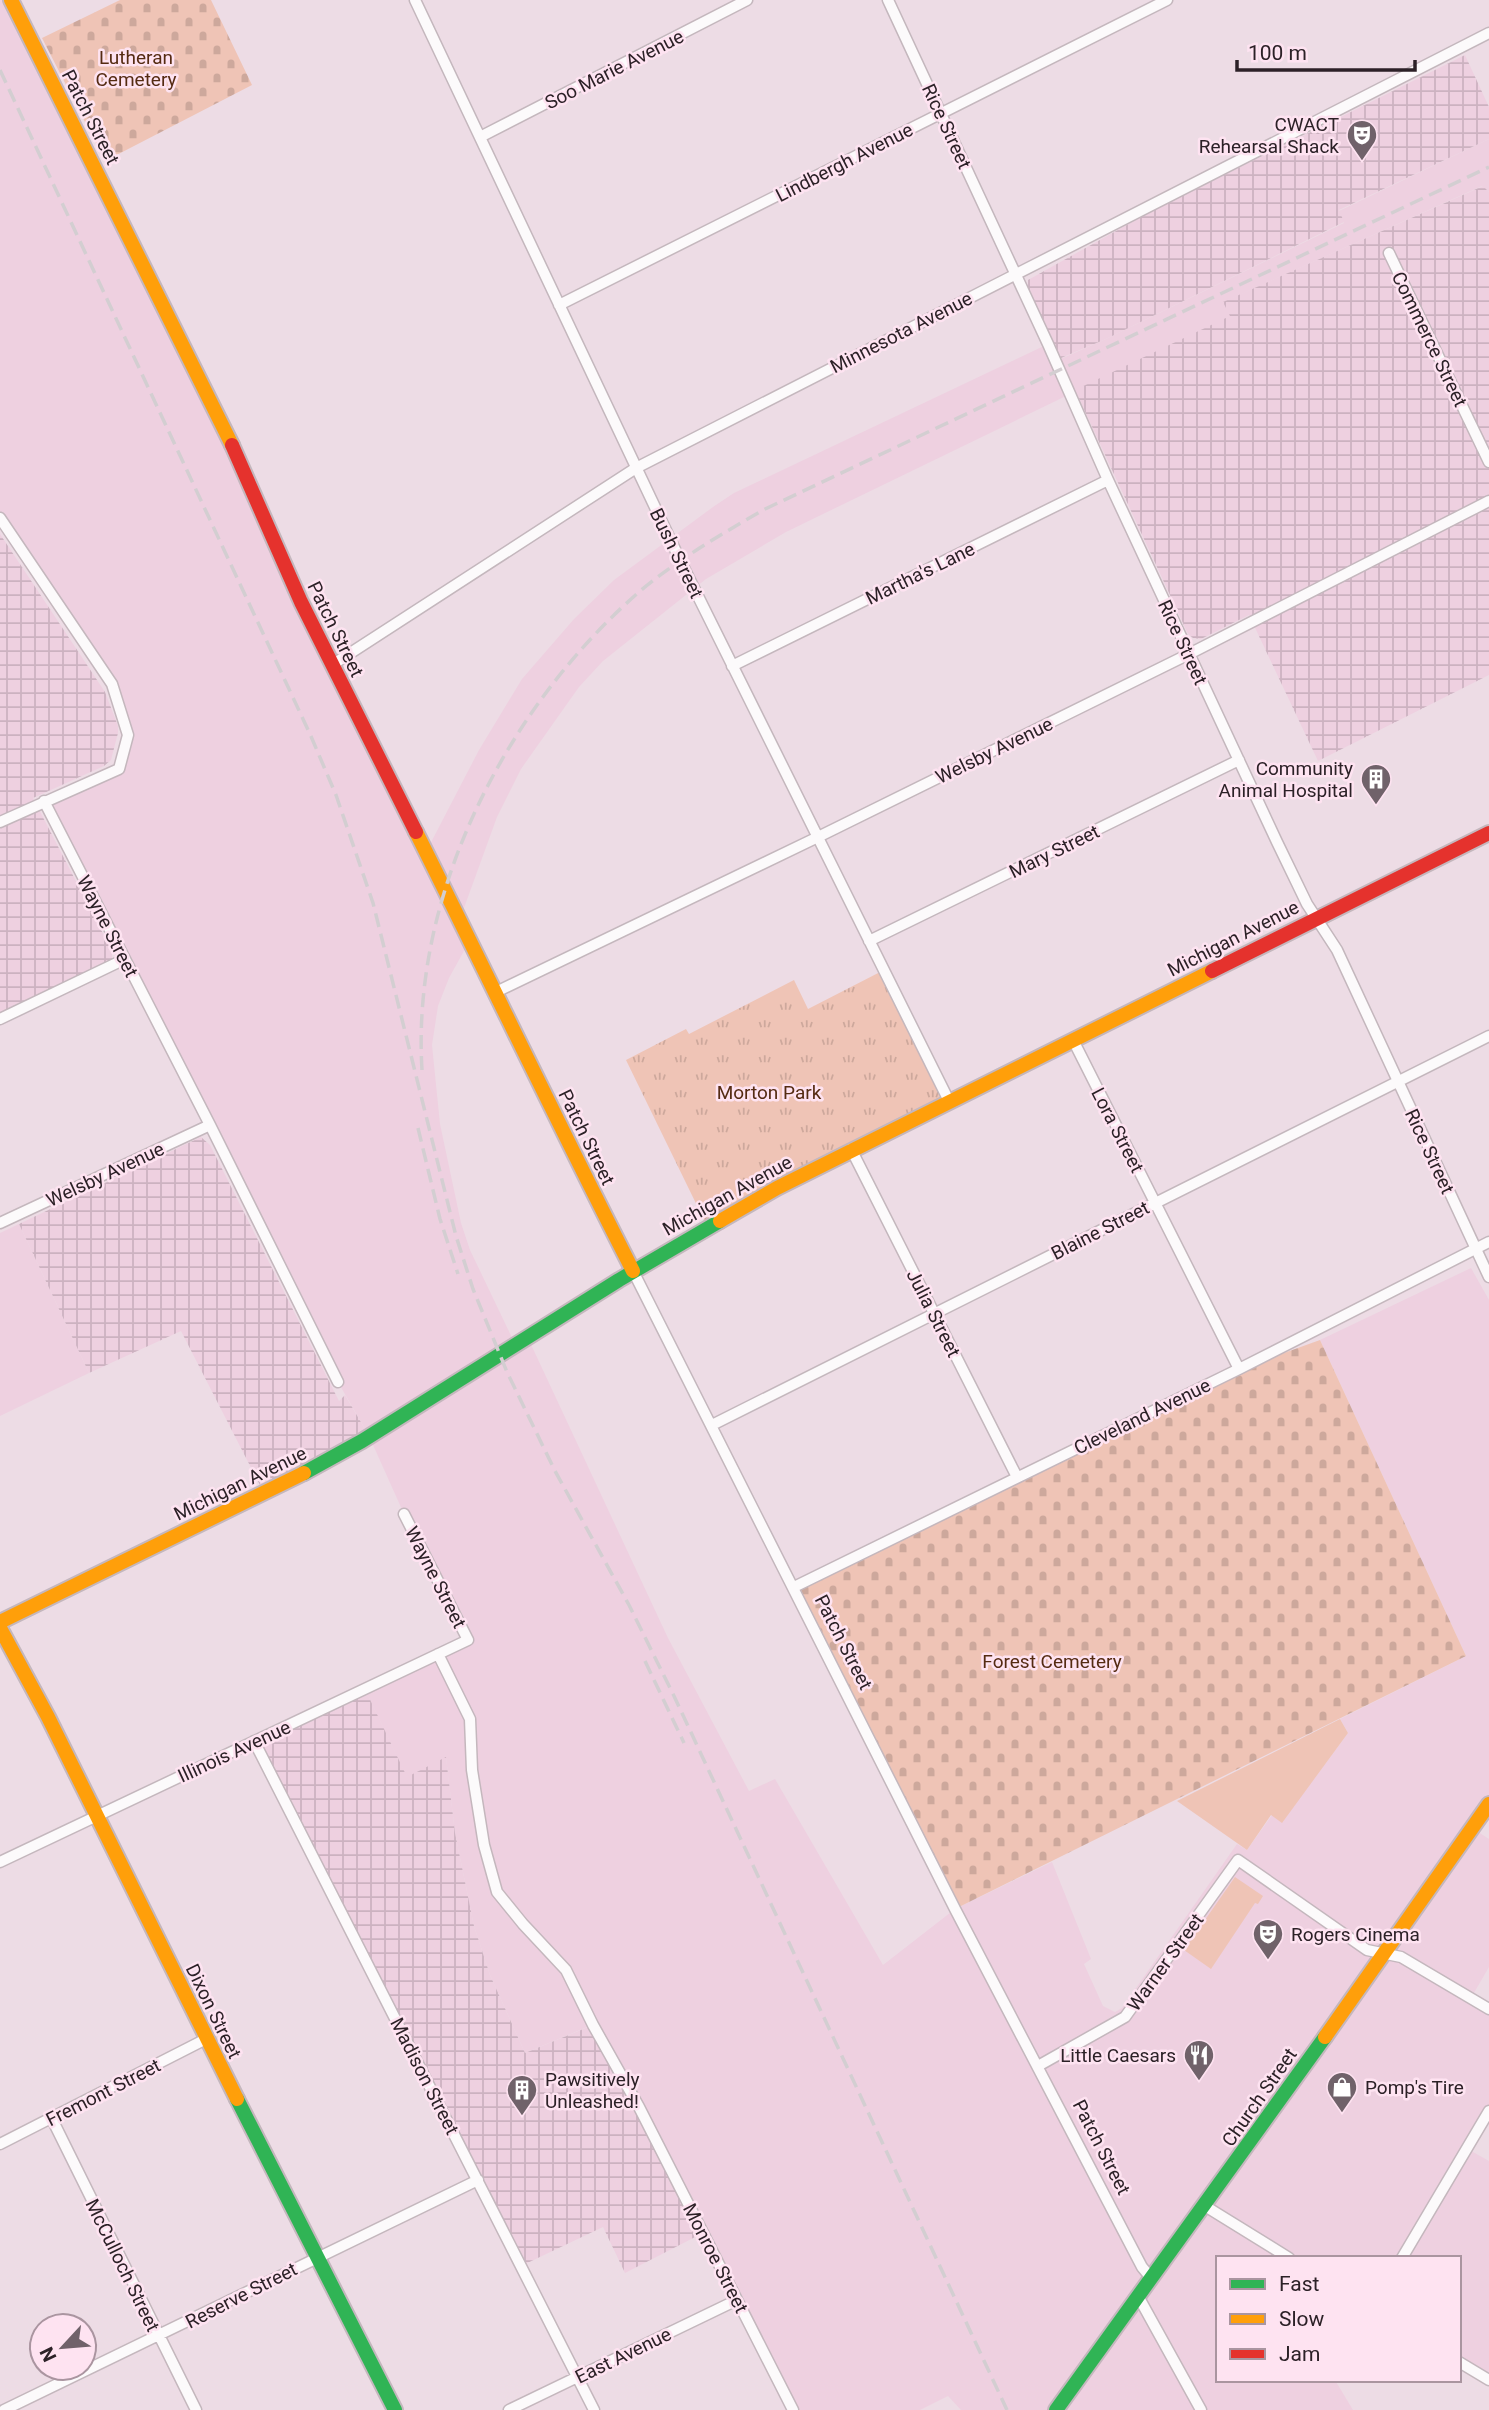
<svg xmlns="http://www.w3.org/2000/svg" width="1489" height="2410" font-family="Roboto,sans-serif">
	<defs>
		<pattern id="industrial-grid" width="8" height="8" patternUnits="userSpaceOnUse" patternTransform="scale(1.75)"><rect width="8" height="8" fill="#eed0e0"/><path d="M0 4h8M4 0v8" fill="none" stroke="#ccb2c0"/></pattern>
		<pattern id="cemetery-stones" width="16" height="16" patternUnits="userSpaceOnUse" patternTransform="scale(1.75)"><rect width="16" height="16" fill="#efc4b6"/><path d="M2 7V4a2 2 0 0 1 4 0v3zM10 15v-3a2 2 0 0 1 4 0v3z" fill="#cda89c"/></pattern>
		<pattern id="park-tufts" width="24" height="20" patternUnits="userSpaceOnUse" patternTransform="scale(1.75)"><rect width="24" height="20" fill="#efc4b6"/><path d="M3 7l-1-3M5 7V3M7 7l1-3M15 17l-1-3M17 17v-4M19 17l1-3" fill="none" stroke="#cda89c"/></pattern>
	</defs>
	<rect width="100%" height="100%" fill="#eddce5"/>
	<!-- built -->
	<path fill="#eed0e0" d="M0,0H11L426,852L479,750L522,679L574,619L614,580L713,507L734,493L1048,344L1056,361L1106,339L1344,223L1339,211L1489,139V192L1482,186L1224,302L1231,316L786,532L706,579L603,661L579,687L521,769L497,817L460,919L470,940L449,978L438,1006L432,1045L440,1124L461,1223L470,1250L515,1344L528,1338L668,1638L749,1791L775,1779L883,1965L955,1909L1052,1862L1091,1959L1084,1964L1103,2006L1115,2012L1122,2008L1237,1844L1247,1850L1272,1815L1282,1822L1348,1733L1340,1719L1466,1656L1320,1340L1471,1268L1489,1300V1804L1472,1828L1489,1839V1967L1471,1998L1489,2009V2111L1466,2148L1489,2161V2383L1459,2366V2258H1218V2380H1335L1353,2410H961L948,2396L920,2410H793L592,2025L525,2053L490,1975L474,1926L455,1833L446,1758L407,1778L365,1689L467,1640L404,1514L369,1436L338,1382L44,801L118,769L128,735L112,684L0,518Z
		M19,1224L89,1373L0,1416V1233Z"/>
	<!-- industrial -->
	<path fill="url(#industrial-grid)" d="M1465,55L1489,107V139L1339,210L1344,222L1106,339L1061,358L1028,287V280L1152,211Z
		M1483,186L1489,192V675L1318,761L1249,615L1201,639L1193,638L1188,634L1075,390L1230,316L1223,302Z
		M0,534L105,692L118,726V733L111,760L104,766L33,798L112,951V960L0,1015Z
		M201,1137L210,1145L339,1401L345,1395L369,1436L264,1493L181,1331L89,1373L19,1224Z
		M365,1689L407,1777L446,1757L455,1833L474,1926L490,1975L525,2053L593,2025L703,2233L625,2273L603,2227L521,2266L254,1741Z"/>
	<!-- green -->
	<path fill="#efc4b6" d="M1340,1719L1348,1733L1282,1823L1271,1815L1247,1850L1177,1801Z
		M1235,1877L1263,1896L1258,1904L1255,1903L1211,1969L1184,1950Z"/>
	<!-- cemetery -->
	<path fill="url(#cemetery-stones)" d="M120,0H211L252,85L105,161L42,38Z
		M1320,1340L1466,1656L955,1909L794,1587L1239,1369Z"/>
	<!-- park -->
	<path fill="url(#park-tufts)" d="M884,970L949,1101L707,1226L626,1060L686,1029L689,1034L794,980L808,1009Z"/>
	<g fill="none" stroke-linecap="round" stroke-linejoin="round">
		<!-- street casing -->
		<g stroke="#c4b7bd" stroke-width="13">
			<path id="street" d="M415,0L680,560L949,1101
				M888,0L1048,344L1108,480L1277,842L1307,904L1337,950L1489,1277
				M480,137L747,0
				M1389,253L1489,462
				M559,305L1167,0
				M0,518L112,684L128,735L119,769L0,822
				M332,665L636,468L1489,33
				M732,666L1108,480
				M44,801L210,1125L338,1382
				M869,941L1239,760
				M496,992L818,837L1189,654L1489,501
				M0,1019L125,959
				M1073,1040L1239,1369
				M851,1149L1017,1477
				M0,1223L210,1125
				M633,1271L955,1909L1142,2267L1152,2279
				M712,1425L1489,1036
				M794,1587L1239,1369L1489,1242
				M438,1654L470,1719L472,1770L484,1845L497,1892L523,1924L566,1970L593,2025L639,2107L793,2410
				M254,1741L594,2410
				M0,1862L468,1640L404,1514
				M1038,2066L1125,2017L1238,1860L1367,1950L1401,1957L1489,2009
				M52,2119L196,2410
				M0,2144L206,2039
				M1205,2206L1289,2258
				M1402,2258L1489,2111
				M1138,2296L1201,2410
				M1459,2362L1489,2380
				M4,2410L478,2180
				M509,2410L737,2300"/>
		</g>
		<!-- fast casing -->
		<g stroke="#c4b7bd" stroke-width="18">
			<path id="fast" d="M304,1473L362,1441L619,1280L720,1221
				M237,2099L395,2410
				M1056,2410L1325,2037"/>
		</g>
		<!-- slow casing -->
		<g stroke="#c4b7bd" stroke-width="18">
			<path id="slow" d="M11,0L232,445
				M416,832C489,978 559,1126 633,1271
				M720,1221L777,1188L1212,971
				M0,1622L304,1473
				M0,1628L48,1717L237,2099
				M1325,2037L1489,1804"/>
		</g>
		<!-- jam casing -->
		<g stroke="#c4b7bd" stroke-width="18">
			<path id="jam" d="M232,445L301,602L416,832
				M1212,971L1489,833"/>
		</g>
		<!-- street -->
		<use href="#street" stroke="#fcfafb" stroke-width="10"/>
		<!-- fast -->
		<use href="#fast" stroke="#30b455" stroke-width="14"/>
		<!-- slow -->
		<use href="#slow" stroke="#ff9f0a" stroke-width="14"/>
		<!-- jam -->
		<use href="#jam" stroke="#e5322d" stroke-width="14"/>
		<!-- rail -->
		<path stroke="#d3ced1" stroke-width="3.5" stroke-dasharray="14 7" stroke-linecap="butt" d="M0,70L310,734L336,795L373,903L456,1236L473,1289L507,1372L555,1471L629,1605L674,1696L1007,2410
			M422,1070C411,893 507,707 639,592C677,560 720,535 763,510L1489,167
			M418,1128L440,1219L458,1274
			M645,1661L684,1743"/>
	</g>
	<!-- icons -->
	<defs>
		<g id="theatre-pin" transform="scale(1.575)"><path d="M0 17L-7.5 6A9.5 9.5 0 1 1 7.5 6Z" fill="#70626a" stroke="#fee3f1"/><path d="M-5-5.5Q0-4 5-5.5V0Q5 5 0 6Q-5 5-5 0ZM-3.3-2.5H-1v1.5H-3.3ZM1-2.5H3.3v1.5H1ZM-2.8 1Q0 5.5 2.8 1Z" fill="#fff"/></g>
		<g id="building-pin" transform="scale(1.575)"><path d="M0 17L-7.5 6A9.5 9.5 0 1 1 7.5 6Z" fill="#70626a" stroke="#fee3f1"/><path d="M-4-6H4V6H1V3H-1V6H-4ZM-2.5-4.3h1.7v1.8h-1.7ZM.8-4.3h1.7v1.8H.8ZM-2.5-1h1.7V.8h-1.7ZM.8-1h1.7V.8H.8Z" fill="#fff"/></g>
		<g id="restaurant-pin" transform="scale(1.575)"><path d="M0 17L-7.5 6A9.5 9.5 0 1 1 7.5 6Z" fill="#70626a" stroke="#fee3f1"/><path d="M-5-6h1v4h1v-4h1v4h1v-4h1v5L-1.5 .5V6h-2V.5L-5-1ZM5-6V6H3V1.5H1.5Q1.5-4 5-6Z" fill="#fff"/></g>
		<g id="shop-pin" transform="scale(1.575)"><path d="M0 17L-7.5 6A9.5 9.5 0 1 1 7.5 6Z" fill="#70626a" stroke="#fee3f1"/><path d="M-5-2.5h2.3a2.7 3.5 0 0 1 5.4 0H5L5.5 6h-11ZM-1.5-2.5h3a1.5 2.3 0 0 0-3 0Z" fill="#fff"/></g>
	</defs>
	<g fill-rule="evenodd">
		<use href="#theatre-pin" x="1362" y="135"/>
		<use href="#building-pin" x="1376" y="779"/>
		<use href="#theatre-pin" x="1268" y="1934"/>
		<use href="#restaurant-pin" x="1199" y="2055"/>
		<use href="#shop-pin" x="1342" y="2087"/>
		<use href="#building-pin" x="522" y="2090"/>
	</g>
	<g text-anchor="middle" stroke-width="5" stroke-linejoin="round" paint-order="stroke">
		<!-- park labels -->
		<g font-size="19" fill="#552b12" stroke="#fee3f1">
			<text x="136" y="64">Lutheran<tspan x="136" dy="22">Cemetery</tspan></text>
			<text x="769" y="1099">Morton Park</text>
			<text x="1052" y="1668">Forest Cemetery</text>
		</g>
		<!-- street labels -->
		<g font-size="19" fill="#2c2127" stroke="#fee3f1">
			<text transform="translate(614 69) rotate(-27)" y="7">Soo Marie Avenue</text>
			<text transform="translate(91 117) rotate(63)" y="7">Patch Street</text>
			<text transform="translate(947 126) rotate(65)" y="7">Rice Street</text>
			<text transform="translate(844 162) rotate(-27)" y="7">Lindbergh Avenue</text>
			<text transform="translate(901 332) rotate(-27)" y="7">Minnesota Avenue</text>
			<text transform="translate(1430 339) rotate(64)" y="7">Commerce Street</text>
			<text transform="translate(677 553) rotate(64)" y="7">Bush Street</text>
			<text transform="translate(920 573) rotate(-26)" y="7">Martha's Lane</text>
			<text transform="translate(336 629) rotate(64)" y="7">Patch Street</text>
			<text transform="translate(1183 642) rotate(65)" y="7">Rice Street</text>
			<text transform="translate(994 750) rotate(-26)" y="7">Welsby Avenue</text>
			<text transform="translate(1054 851) rotate(-26)" y="7">Mary Street</text>
			<text transform="translate(108 926) rotate(63)" y="7">Wayne Street</text>
			<text transform="translate(1233 938) rotate(-27)" y="7">Michigan Avenue</text>
			<text transform="translate(1118 1130) rotate(63)" y="7">Lora Street</text>
			<text transform="translate(587 1137) rotate(64)" y="7">Patch Street</text>
			<text transform="translate(1430 1151) rotate(65)" y="7">Rice Street</text>
			<text transform="translate(105 1174) rotate(-25)" y="7">Welsby Avenue</text>
			<text transform="translate(727 1195) rotate(-29)" y="7">Michigan Avenue</text>
			<text transform="translate(1100 1230) rotate(-27)" y="7">Blaine Street</text>
			<text transform="translate(934 1313) rotate(63)" y="7">Julia Street</text>
			<text transform="translate(1142 1416) rotate(-26)" y="7">Cleveland Avenue</text>
			<text transform="translate(240 1483) rotate(-26)" y="7">Michigan Avenue</text>
			<text transform="translate(436 1577) rotate(63)" y="7">Wayne Street</text>
			<text transform="translate(844 1642) rotate(63)" y="7">Patch Street</text>
			<text transform="translate(234 1751) rotate(-25)" y="7">Illinois Avenue</text>
			<text transform="translate(1165 1962) rotate(-54)" y="7">Warner Street</text>
			<text transform="translate(214 2011) rotate(64)" y="7">Dixon Street</text>
			<text transform="translate(425 2076) rotate(63)" y="7">Madison Street</text>
			<text transform="translate(103 2092) rotate(-27)" y="7">Fremont Street</text>
			<text transform="translate(1259 2097) rotate(-55)" y="7">Church Street</text>
			<text transform="translate(1102 2147) rotate(63)" y="7">Patch Street</text>
			<text transform="translate(716 2258) rotate(63)" y="7">Monroe Street</text>
			<text transform="translate(123 2265) rotate(64)" y="7">McCulloch Street</text>
			<text transform="translate(241 2295) rotate(-27)" y="7">Reserve Street</text>
			<text transform="translate(623 2355) rotate(-26)" y="7">East Avenue</text>
		</g>
		<!-- poi labels -->
		<g font-size="19" fill="#2c2127" stroke="#fee3f1" text-anchor="end">
			<text x="1339" y="131">CWACT<tspan x="1339" dy="22">Rehearsal Shack</tspan></text>
			<text x="1353" y="775">Community<tspan x="1353" dy="22">Animal Hospital</tspan></text>
			<text x="1291" y="1941" text-anchor="start">Rogers Cinema</text>
			<text x="1176" y="2062">Little Caesars</text>
			<text x="545" y="2086" text-anchor="start">Pawsitively<tspan x="545" dy="22">Unleashed!</tspan></text>
			<text x="1365" y="2094" text-anchor="start">Pomp's Tire</text>
		</g>
	</g>
	<!-- legend -->
	<rect x="1216" y="2256" width="245" height="126" fill="#fee3f1" stroke="#aa95a0" stroke-width="2"/>
	<rect x="1230" y="2279" width="35" height="10" fill="#30b455" stroke="#aa95a0" stroke-width="2"/>
	<text x="1279" y="2291" font-size="21" fill="#2c2127">Fast</text>
	<rect x="1230" y="2314" width="35" height="10" fill="#ff9f0a" stroke="#aa95a0" stroke-width="2"/>
	<text x="1279" y="2326" font-size="21" fill="#2c2127">Slow</text>
	<rect x="1230" y="2349" width="35" height="10" fill="#e5322d" stroke="#aa95a0" stroke-width="2"/>
	<text x="1279" y="2361" font-size="21" fill="#2c2127">Jam</text>
	<!-- north arrow -->
	<g transform="translate(63 2347) rotate(244)"><circle r="33" fill="#fee3f1" stroke="#aa95a0" stroke-width="2"/>
	<path d="M0-5L12 26L0 18L-12 26Z" fill="#70626a"/>
	<text y="-10" font-size="19" font-weight="bold" text-anchor="middle" fill="#2c2127">N</text>
	</g>
	<!-- scale -->
	<path d="M1237 60v10h178v-10" fill="none" stroke="#2c2127" stroke-width="3.5"/>
	<text x="1248" y="60" font-size="21" fill="#2c2127" stroke="#fee3f1" stroke-width="5" paint-order="stroke">100 m</text>
</svg>
